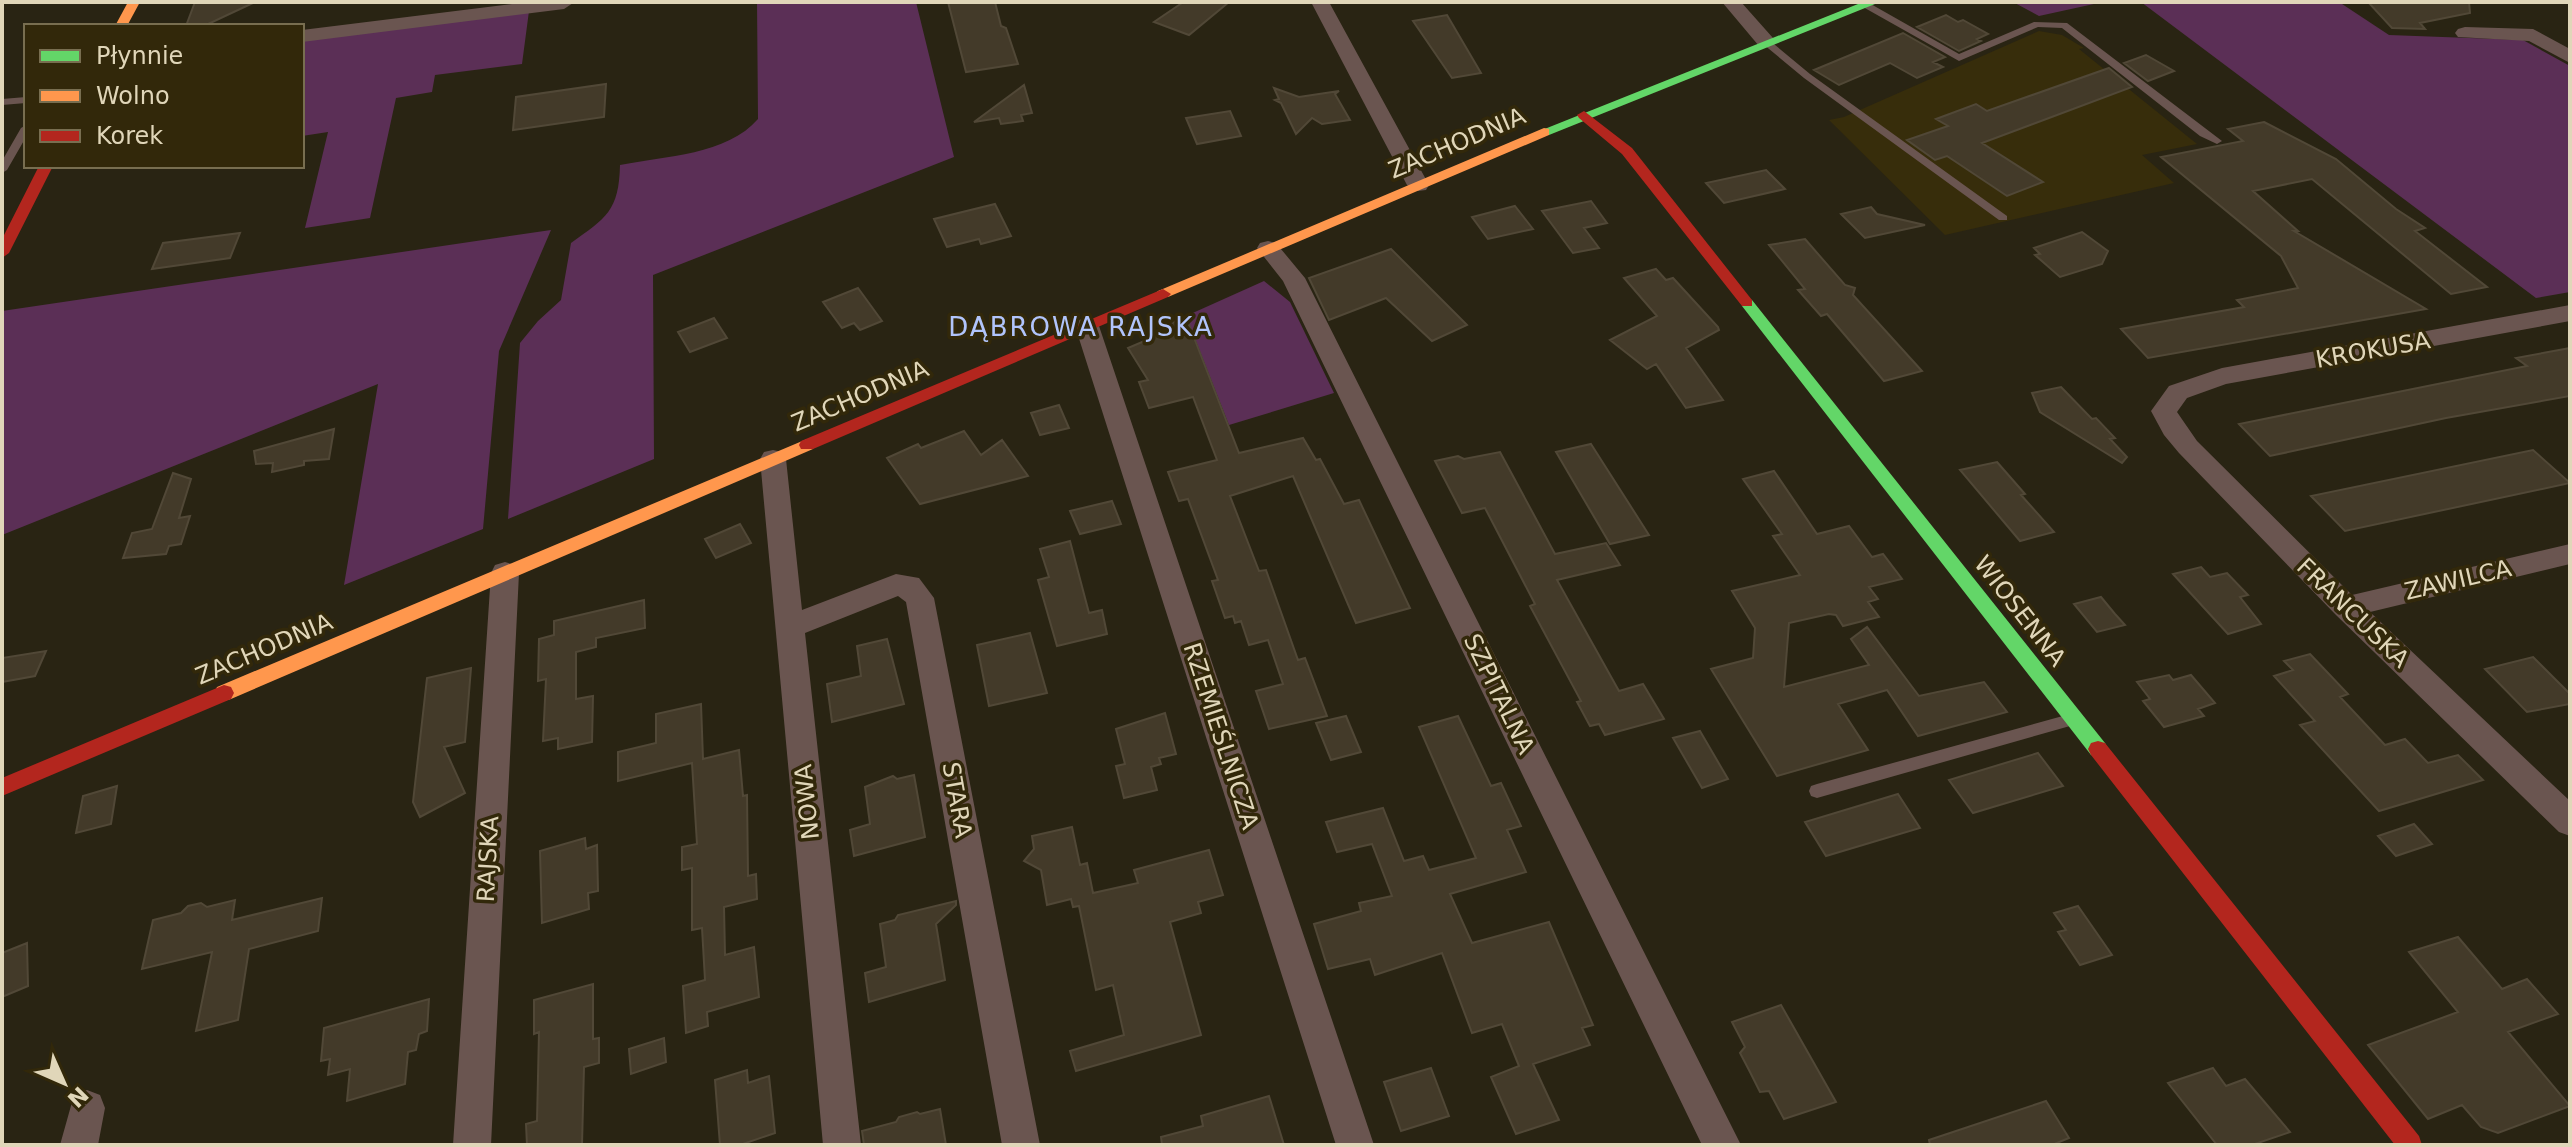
<svg xmlns="http://www.w3.org/2000/svg" width="2572" height="1147" font-family="'DejaVu Sans',sans-serif">
	<rect width="100%" height="100%" fill="#292413"/>
	<!-- built -->
	<path fill="#372d0b" d="M2039,31L2062,35L2084,48L2079,49L2197,144L2142,155L2174,183L1945,235L1829,120L1844,117Z"/>
	<!-- green -->
	<path fill="#5b2f56" d="M757,2H916L954,157L653,275L654,459L508,519L520,343L538,321L561,300L571,243C606,218 619,211 620,165C665,156 727,155 758,119Z
		M2013,2H2103L2039,16Z
		M2141,2H2339L2389,35L2523,40L2570,66V292L2536,298Z
		M529,11L522,64L435,75L432,92L396,98L370,218L305,228L328,132L302,136V40Z
		M551,230L499,351L483,529L344,585L378,384L2,535V311Z
		M1264,281L1290,302L1334,393L1229,425L1186,316Z"/>
	<!-- building -->
	<path fill="#433a29" stroke="#514837" stroke-width="2" d="M195,2H255L204,26H186Z
		M948,2H995L1001,26L1006,28L1018,64L966,72Z
		M1203,2H1229L1189,35L1154,22L1182,3Z
		M2368,2H2469L2470,13L2420,23L2425,29L2392,28Z
		M1447,15L1481,73L1452,78L1413,21Z
		M1946,15L1958,22L1963,20L1988,34L1977,39L1981,41L1959,51L1917,27Z
		M1903,33L1945,57L1933,62L1943,67L1917,78L1890,63L1839,85L1814,70Z
		M2146,55L2174,71L2148,81L2124,63Z
		M2109,68L2132,87L1982,143L2043,182L2007,196L1947,156L1935,160L1907,140L1948,126L1936,119L1976,104L1987,111Z
		M606,84L604,117L513,130L516,97Z
		M1024,85L1032,113L1021,115L1023,121L1001,124L999,118L974,122Z
		M1274,88L1299,97L1339,91L1335,94L1350,120L1322,124L1312,118L1296,134L1281,103L1275,100L1279,99Z
		M1230,111L1241,136L1197,144L1186,118Z
		M2264,122L2336,159L2396,209L2425,228L2415,231L2487,287L2451,294L2312,179L2253,191L2298,231H2294L2426,309L2148,358L2121,329L2244,307L2237,300L2298,288L2281,256L2161,157L2243,141L2228,129Z
		M1766,170L1785,189L1724,203L1706,183Z
		M1591,201L1607,223L1584,228L1599,248L1573,253L1542,211Z
		M995,204L1011,236L981,244L979,239L947,247L934,219Z
		M1515,206L1533,229L1488,239L1472,217Z
		M1871,207L1877,214L1925,225L1865,238L1841,214Z
		M2082,232L2108,251L2102,264L2060,277L2035,255L2040,254L2034,248Z
		M240,233L230,258L152,269L163,243Z
		M1805,239L1845,285L1855,288L1853,295L1922,371L1884,381L1827,314L1821,316L1798,290L1805,289L1769,245Z
		M1391,249L1467,325L1432,341L1386,298L1329,320L1309,278Z
		M1656,269L1666,280L1673,278L1718,327L1719,330L1686,348L1723,400L1686,408L1656,364L1647,369L1610,340L1657,316L1624,278Z
		M858,288L882,321L860,330L854,323L842,328L823,302Z
		M1186,317L1239,453L1303,438L1316,460L1320,459L1344,504L1359,500L1410,608L1356,623L1293,476L1230,496L1259,571L1266,570L1298,660L1305,658L1327,716L1269,729L1256,691L1283,684L1268,640L1249,645L1241,621L1235,623L1233,616L1225,618L1212,581L1218,580L1188,499L1179,501L1168,472L1217,460L1193,397L1149,408L1139,382L1148,380L1128,348L1168,331L1164,326Z
		M714,318L727,338L690,352L678,332Z
		M2570,348V396L2446,418L2270,456L2239,424L2527,366L2516,358Z
		M2061,387L2092,419L2096,418L2115,438L2110,439L2127,457L2122,463L2040,412L2032,393Z
		M1059,405L1069,428L1040,435L1031,413Z
		M334,429L329,459L304,461V465L272,472L273,463L256,464L254,451Z
		M964,431L981,455L1002,440L1028,476L920,504L887,458L918,444L921,448Z
		M1591,444L1649,535L1610,544L1556,452Z
		M2533,450L2570,483L2345,531L2311,496Z
		M1500,452L1555,554L1606,543L1620,565L1557,580L1619,691L1643,684L1664,719L1605,735L1599,724L1590,726L1577,702L1581,701L1530,606L1535,604L1485,508L1462,513L1435,461L1458,456L1464,459Z
		M1997,462L2025,494L2021,495L2054,532L2020,541L1960,470Z
		M1774,471L1817,534L1849,526L1872,557L1883,554L1902,579L1869,587L1878,599L1868,602L1879,617L1843,626L1836,615L1829,614L1789,623L1784,687L1869,665L1851,639L1867,627L1919,696L1984,682L2007,712L1918,736L1887,690L1838,704L1868,750L1777,776L1711,669L1753,658L1755,628L1732,591L1800,575L1773,536L1782,534L1743,479Z
		M173,473L191,479L179,518L190,516L181,544L169,546L166,554L123,558L132,533L152,529Z
		M1112,501L1121,524L1080,534L1070,511Z
		M740,524L751,543L716,558L705,539Z
		M1070,541L1089,613L1102,610L1107,634L1057,646L1038,580L1049,577L1040,549Z
		M2201,567L2210,577L2227,573L2248,595L2240,597L2261,624L2228,634L2173,574Z
		M2101,597L2115,614L2125,625L2097,632L2074,604Z
		M644,600L645,628L596,638V647L576,652V699L593,696L592,742L558,749V738L543,741L546,679L538,681L539,639L554,635V621Z
		M1030,633L1047,693L989,706L977,645Z
		M887,639L904,704L832,722L827,684L861,676L857,646Z
		M46,651L35,676L2,682V658Z
		M2310,654L2348,694L2340,697L2385,745L2405,739L2428,763L2458,755L2483,780L2379,811L2300,725L2315,721L2274,676L2293,670L2284,661Z
		M2533,657L2570,694V704L2527,712L2485,669Z
		M471,668L465,742L444,747L465,793L420,817L413,802L427,678Z
		M2169,675L2173,680L2191,675L2215,703L2198,709L2204,716L2164,727L2143,701L2150,699L2137,682Z
		M701,704L703,759L739,750L743,796L747,795L748,876L756,874L757,899L724,907L725,955L754,947L759,997L707,1012L708,1026L686,1033L683,986L705,980L702,928L692,930V868L682,870V847L697,844L692,763L618,781V752L656,743V714Z
		M1165,713L1176,754L1159,758L1161,764L1151,767L1157,790L1124,798L1116,766L1125,764L1116,729Z
		M1346,716L1361,752L1331,760L1316,723Z
		M1458,716L1491,786L1501,783L1521,826L1507,830L1526,872L1450,894L1472,943L1549,922L1593,1025L1582,1028L1590,1045L1533,1064L1559,1120L1516,1134L1491,1077L1519,1066L1502,1024L1472,1033L1442,953L1375,975L1370,959L1328,969L1314,924L1361,911L1359,903L1392,896L1372,844L1337,852L1326,822L1383,808L1404,861L1423,856L1429,870L1476,858L1419,727Z
		M1700,731L1728,779L1702,788L1673,738Z
		M2038,753L2063,786L1973,813L1949,780Z
		M914,775L925,837L854,856L850,830L870,824L865,787L893,776L897,779Z
		M117,786L111,824L76,833L83,796Z
		M1898,794L1920,828L1826,856L1805,822Z
		M2414,824L2432,844L2396,856L2378,836Z
		M1072,827L1080,865L1087,863L1093,893L1138,883L1134,870L1209,850L1223,895L1198,902L1201,913L1170,922L1201,1035L1076,1071L1070,1051L1124,1035L1113,985L1096,990L1079,906L1073,907L1071,899L1047,905L1041,870L1024,861L1034,849L1032,836Z
		M585,838L586,849L597,845L598,891L588,893L589,909L542,923L540,851Z
		M322,898L318,931L249,949L238,1020L196,1031L212,952L142,969L153,920L181,913L188,906L201,903L207,907L235,900L232,920Z
		M956,901V905L936,924L945,980L869,1002L865,973L886,967L880,924L895,920L898,915Z
		M2078,906L2112,955L2080,965L2058,932L2066,930L2054,913Z
		M2458,937L2502,989L2527,979L2558,1014L2508,1032L2570,1106L2498,1133L2481,1127L2462,1105L2428,1119L2368,1045L2458,1012L2409,952Z
		M27,943L28,986L2,997V953Z
		M593,984V1039L599,1038V1063L584,1067L582,1145H527L526,1124L537,1121L539,1032L534,1034V1000Z
		M429,999L427,1031L419,1034L416,1050L408,1052L405,1084L347,1101L350,1069L328,1075L330,1059L321,1061L324,1028Z
		M1781,1005L1836,1102L1784,1119L1769,1091L1760,1092L1750,1072L1740,1053L1745,1047L1732,1022Z
		M664,1038L666,1062L631,1074L629,1049Z
		M1431,1068L1449,1116L1401,1131L1384,1082Z
		M2213,1068L2226,1086L2245,1079L2290,1132L2252,1145H2217L2168,1083Z
		M747,1070L748,1083L769,1076L775,1133L740,1145H720L715,1080Z
		M1269,1096L1284,1145H1162L1161,1137L1203,1126L1201,1116Z
		M2046,1101L2069,1138L2052,1145H1930L1929,1140Z
		M940,1109L946,1145H864L862,1131L896,1122L899,1117L917,1112L920,1114Z"/>
	<g fill="none" stroke-linecap="round" stroke-linejoin="round">
		<!-- lane -->
		<path fill="#6a5550" fill-rule="evenodd" d="M1863,3H1869L1959,54L2034,22L2067,23L2222,141L2217,144L2200,136L2062,28L2038,27L1959,61L1863,7Z
			M1763,40H1769L1810,74L2007,216V220H1999L1804,78L1763,44Z
			M26,97V103L2,105V99Z
			M26,125V137L7,170L2,173V161L21,128Z
			M2070,714L2075,716L2078,720L2075,724L2070,726L1817,798L1811,796L1809,791L1811,786L1817,784Z"/>
		<!-- street -->
		<path fill="#6a5550" fill-rule="evenodd" d="M528,2L573,3L564,9L302,42V30Z
			M1311,2H1329L1429,185L1426,190L1418,191L1407,185Z
			M1722,2H1741L1773,38L1776,42L1773,46H1759Z
			M2465,27L2533,29L2570,49V63L2529,41L2458,37L2455,33L2458,29Z
			M1268,241L1276,243L1305,278L1741,1145H1702L1283,281L1257,248L1260,243Z
			M2570,305V321L2226,384L2187,398L2177,412L2197,441L2352,595L2570,544V564L2370,612L2570,801V836L2559,832L2336,615L2179,453L2164,435L2151,411L2169,386L2222,368Z
			M1087,318L1095,320L1099,326L1374,1145H1336L1075,326L1079,320Z
			M773,450L782,452L786,459L802,610L896,574L919,578L934,598L1040,1145H1002L906,602L898,596L805,633L861,1145H823L760,459L764,452Z
			M505,562L515,565L519,573L491,1145H453L491,573L495,565Z
			M87,1090L100,1095L105,1108L98,1145H60L74,1095Z"/>
		<!-- fast -->
		<path fill="#63d668" fill-rule="evenodd" d="M1863,2H1880L1549,135H1539L1537,132Z
			M1747,298L1752,300L2105,743L2108,749L2105,755L2098,757L2091,755L1742,306V300Z"/>
		<!-- slow -->
		<path fill="#ff974d" fill-rule="evenodd" d="M128,2H140L127,26H115Z
			M1544,128L1549,129V135L1168,297H1158L1155,294L1158,291Z
			M807,439L813,441L815,445L813,449L231,699L224,701L217,699L214,693L217,687Z"/>
		<!-- jam -->
		<path fill="#b3261e" fill-rule="evenodd" d="M1584,111L1632,148L1752,300V306H1742L1622,154L1579,118L1577,115Z
			M39,166H53L9,253L2,258V239Z
			M1163,289L1171,294L1168,297L813,449H801L799,445L801,441Z
			M224,685L231,687L234,693L231,699L2,796V778Z
			M2098,741L2105,743L2419,1136L2422,1145H2395L2091,755L2088,749L2091,743Z"/>
	</g>
	<g text-anchor="middle" stroke-width="7" stroke-linejoin="round" paint-order="stroke">
		<!-- street labels -->
		<g font-size="24" fill="#e0d6b9" stroke="#32280a">
			<text transform="translate(1457 143) rotate(-23)" y="8">ZACHODNIA</text>
			<text transform="translate(2373 350) rotate(-10)" y="8">KROKUSA</text>
			<text transform="translate(860 396) rotate(-23)" y="8">ZACHODNIA</text>
			<text transform="translate(2458 580) rotate(-13)" y="8">ZAWILCA</text>
			<text transform="translate(2020 611) rotate(52)" y="8">WIOSENNA</text>
			<text transform="translate(2353 613) rotate(44)" y="8">FRANCUSKA</text>
			<text transform="translate(264 649) rotate(-23)" y="8">ZACHODNIA</text>
			<text transform="translate(1499 694) rotate(64)" y="8">SZPITALNA</text>
			<text transform="translate(1221 736) rotate(72)" y="8">RZEMIEŚLNICZA</text>
			<text transform="translate(957 800) rotate(80)" y="8">STARA</text>
			<text transform="translate(807 802) rotate(-96)" y="8">NOWA</text>
			<text transform="translate(488 859) rotate(-87)" y="8">RAJSKA</text>
		</g>
		<!-- neighbourhood labels -->
		<g font-size="26" letter-spacing="2" fill="#b1c4fb" stroke="#32280a">
			<text x="1081" y="336">DĄBROWA RAJSKA</text>
		</g>
	</g>
	<!-- border -->
	<rect width="2572" height="1147" fill="none" stroke="#e0d6b9" stroke-width="8"/>
	<!-- legend -->
	<rect x="24" y="24" width="280" height="144" fill="#32280a" stroke="#786e50" stroke-width="2"/>
	<rect x="40" y="50" width="40" height="12" fill="#63d668" stroke="#786e50" stroke-width="2"/>
	<text x="96" y="64" font-size="24" fill="#e0d6b9">Płynnie</text>
	<rect x="40" y="90" width="40" height="12" fill="#ff974d" stroke="#786e50" stroke-width="2"/>
	<text x="96" y="104" font-size="24" fill="#e0d6b9">Wolno</text>
	<rect x="40" y="130" width="40" height="12" fill="#b3261e" stroke="#786e50" stroke-width="2"/>
	<text x="96" y="144" font-size="24" fill="#e0d6b9">Korek</text>
	<!-- north arrow -->
	<g transform="translate(64 1083) rotate(135)" stroke="#32280a" stroke-width="6" paint-order="stroke">
	<path d="M0-6L14 30L0 20L-14 30Z" fill="#e0d6b9"/>
	<text y="-12" font-size="22" font-weight="bold" text-anchor="middle" fill="#e0d6b9">N</text>
	</g>
</svg>
